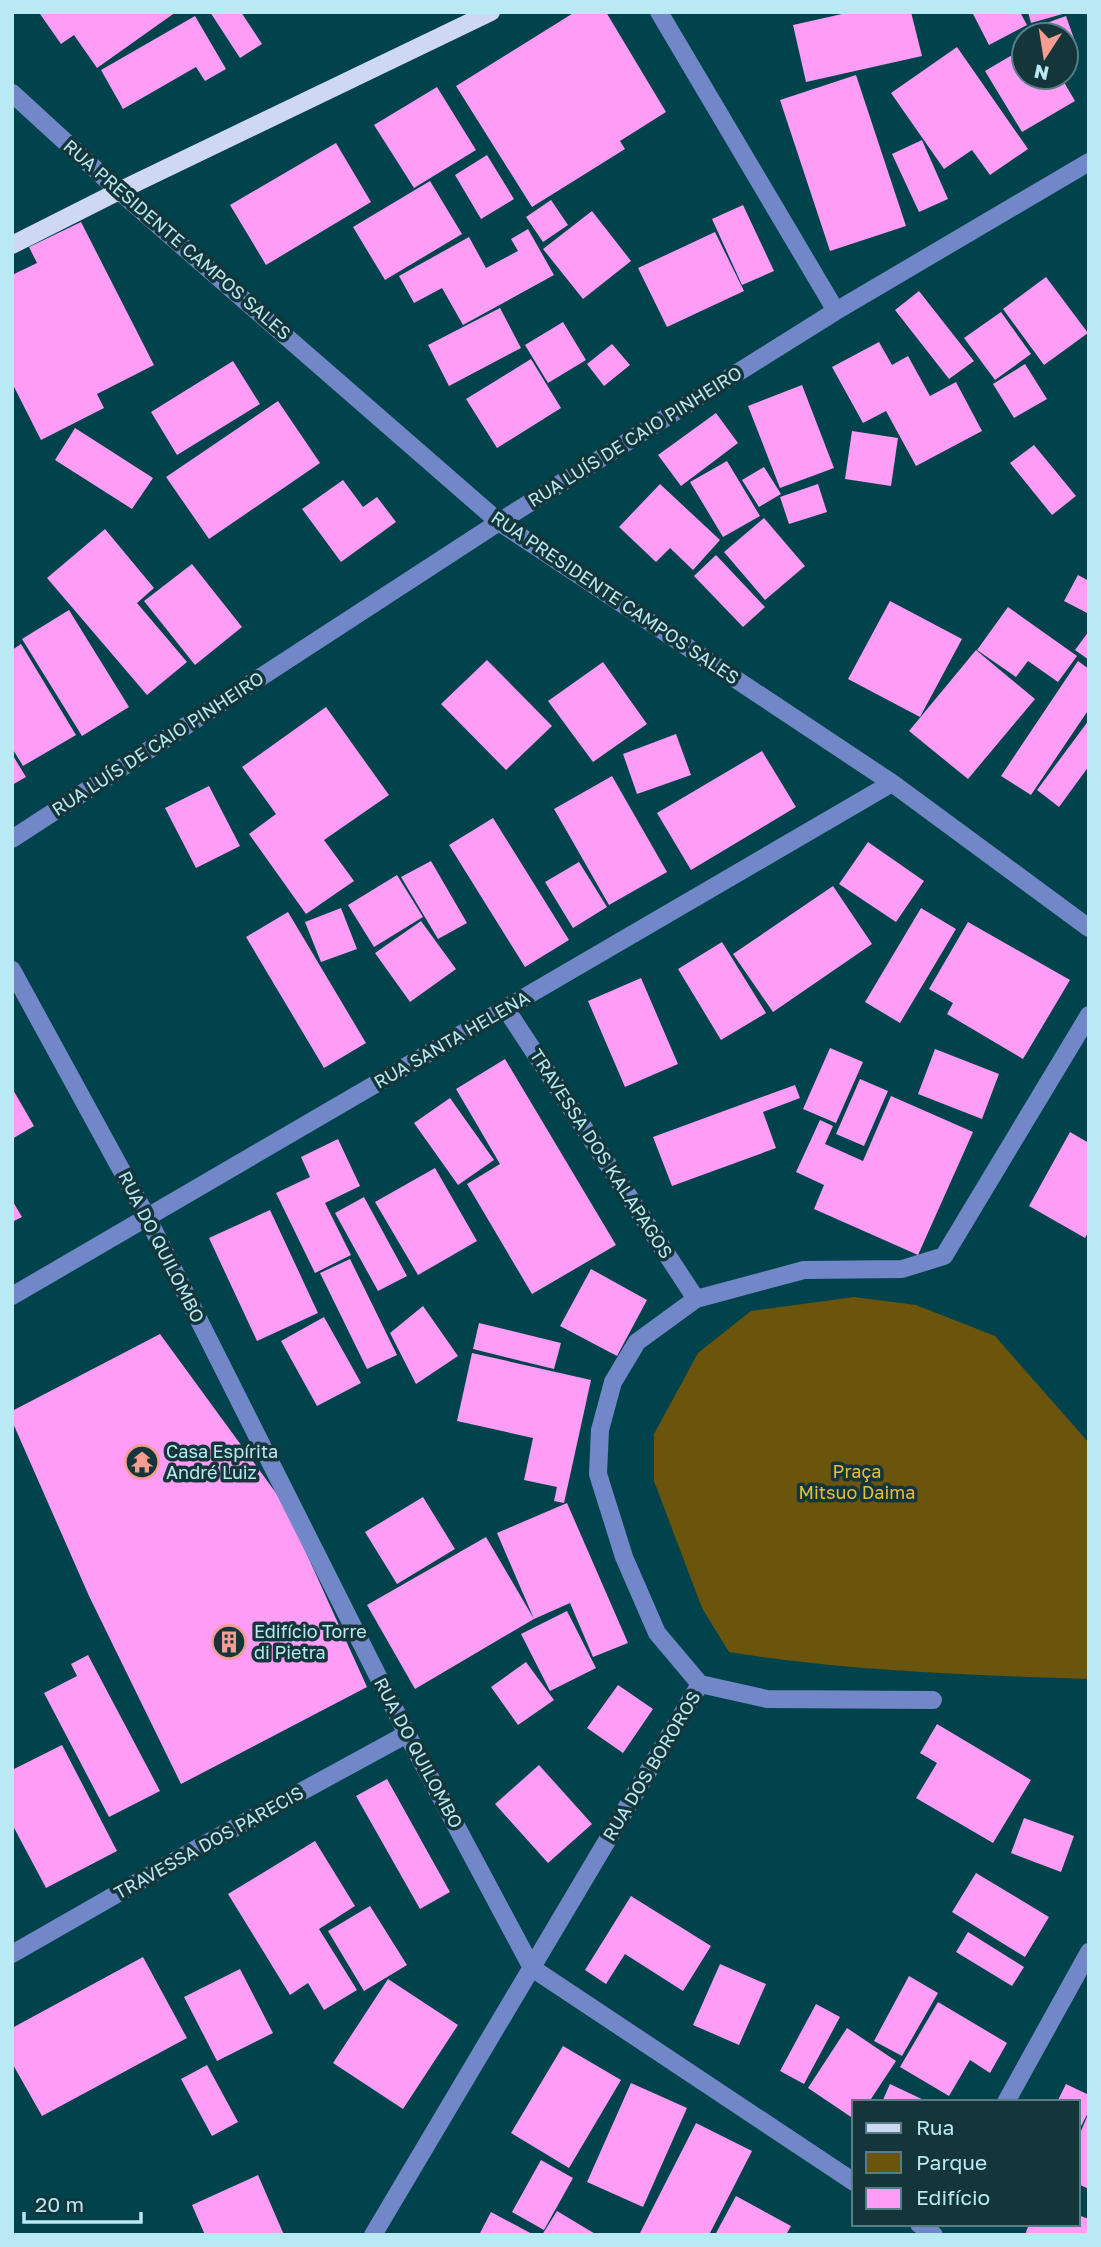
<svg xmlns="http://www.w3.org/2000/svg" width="1101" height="2247" font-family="'Golos Text',sans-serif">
	<rect width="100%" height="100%" fill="#00434c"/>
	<!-- green -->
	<path fill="#6b540c" d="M854,1297L916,1305L995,1336L1089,1443V1679C971,1675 845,1671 729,1652L702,1608L654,1481V1434L698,1353L751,1311Z"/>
	<!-- building -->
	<path fill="#fe9cf6" d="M42,12H176L97,68L74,35L61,44L40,14Z
		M210,12H241L262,44L240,58Z
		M575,12H606L666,112L620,141L625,149L532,207L456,86Z
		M851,12H911L922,56L806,82L793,25Z
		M972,12H1020L1027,25L989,45Z
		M1028,12H1065L1066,13L1031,23Z
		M195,16L226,69L205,81L196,67L123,109L101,70Z
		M1066,16L1078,50L1066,55V35H1045L1041,25Z
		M957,47L1028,149L990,175L972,150L944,169L891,93Z
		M1024,48V77H1061L1075,101L1022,132L985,71Z
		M856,75L906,226L830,251L780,100Z
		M437,87L476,150L414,188L374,125Z
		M922,140L948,199L919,212L892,154Z
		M336,143L371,202L266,265L230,205Z
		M487,155L514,199L481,219L455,175Z
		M430,181L462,234L385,280L353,227Z
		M551,200L568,225L543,242L526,217Z
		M743,205L774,271L742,285L712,219Z
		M592,211L631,261L583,299L543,249Z
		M81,222L154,365L97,394L104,408L41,440L12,383V275L37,263L29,247Z
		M528,229L554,275L463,325L442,288L414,303L399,276L469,237L486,268L518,251L511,239Z
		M715,232L744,291L667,327L638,268Z
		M1046,277L1088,333L1044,365L1003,309Z
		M919,291L974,361L949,379L895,310Z
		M500,308L521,348L449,386L428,345Z
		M1001,312L1031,354L995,380L964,338Z
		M563,322L586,360L548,383L525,345Z
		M879,342L892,365L908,356L930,396L956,382L982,431L916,466L886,411L863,423L832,367Z
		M612,344L630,365L604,386L587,364Z
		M531,359L561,408L497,448L466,399Z
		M233,361L260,404L177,455L151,412Z
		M1025,364L1047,399L1014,418L993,384Z
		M802,385L834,468L780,488L748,406Z
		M278,401L320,463L209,539L166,477Z
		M716,413L738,443L681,486L658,455Z
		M75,428L153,478L132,509L55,460Z
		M852,431L898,438L891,486L845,479Z
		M1034,445L1076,496L1052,515L1010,463Z
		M727,461L760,516L723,537L690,482Z
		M764,467L781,494L759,507L742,480Z
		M343,480L363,507L377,497L396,522L341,562L302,509Z
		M660,484L720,540L693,570L670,548L656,562L619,527Z
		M818,484L827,512L789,524L780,497Z
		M764,518L805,566L765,600L724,552Z
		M105,529L154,588L137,603L187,662L147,695L47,578Z
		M716,555L765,607L743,627L694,576Z
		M192,564L242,627L195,665L144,601Z
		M1078,575L1089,581V614L1064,601Z
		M890,601L962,639L920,717L848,679Z
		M1008,607L1077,656L1058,682L1028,661L1016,677L977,650Z
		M69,610L129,707L82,736L22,639Z
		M1089,631V660L1075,650Z
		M21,644L76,735L23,766L12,748V650Z
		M976,650L1035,699L968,779L909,731Z
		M487,660L552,726L506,770L441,704Z
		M1078,661L1089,669V709L1031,795L1001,776Z
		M603,662L647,724L593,762L548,701Z
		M326,707L389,795L324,840L354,881L306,914L249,834L276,814L242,767Z
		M1089,720V766L1059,807L1037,790Z
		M676,734L691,775L637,794L623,754Z
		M762,751L796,807L691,870L657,813Z
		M12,754L26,777L12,785Z
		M612,776L667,872L609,905L554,809Z
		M209,786L240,846L196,868L165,808Z
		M493,818L569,940L525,967L449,845Z
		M868,842L924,881L896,922L839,884Z
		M431,861L467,923L438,939L401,877Z
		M579,862L607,907L573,928L545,882Z
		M397,875L423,917L374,947L348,905Z
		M833,886L872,944L773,1012L733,954Z
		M341,908L357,949L321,962L305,922Z
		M921,908L956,929L900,1023L865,1002Z
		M288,912L366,1043L324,1068L246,937Z
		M421,921L456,969L410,1002L375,953Z
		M968,922L1070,980L1023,1059L947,1014L953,1003L929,989Z
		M722,942L766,1013L721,1040L678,969Z
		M641,978L678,1064L625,1087L588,1001Z
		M830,1048L863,1062L836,1123L803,1109Z
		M935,1049L999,1074L982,1119L918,1094Z
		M505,1059L616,1245L532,1294L467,1184L500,1164L456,1089Z
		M860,1079L888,1091L864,1146L836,1134Z
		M795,1085L800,1098L763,1112L776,1148L672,1186L653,1137Z
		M12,1088L34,1126L12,1139Z
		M891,1096L973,1132L918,1255L814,1209L824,1185L796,1172L820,1120L833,1126L825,1144L863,1161Z
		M450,1098L494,1160L458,1185L414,1123Z
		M1070,1132L1089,1143V1231L1085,1238L1029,1206Z
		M338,1139L360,1186L325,1203L351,1255L315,1273L276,1193L310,1177L301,1157Z
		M435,1168L477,1241L418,1275L375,1202Z
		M364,1197L407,1276L378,1291L335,1213Z
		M12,1200L22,1217L12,1222Z
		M270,1210L318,1313L257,1341L209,1238Z
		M350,1259L397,1355L367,1369L320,1273Z
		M591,1269L647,1300L617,1356L560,1326Z
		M423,1306L458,1356L416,1384L390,1333Z
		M324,1317L361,1383L317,1406L281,1341Z
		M479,1323L561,1343L554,1369L473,1349Z
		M160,1334L284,1504L367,1687L181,1784L89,1596L12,1421V1411Z
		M472,1353L591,1380L564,1503L554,1501L557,1487L524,1480L533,1438L457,1421Z
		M423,1497L455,1549L397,1584L365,1532Z
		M567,1503L628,1643L593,1657L570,1603L534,1619L415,1689L367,1605L486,1537L534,1619L497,1533Z
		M567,1611L596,1668L550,1691L521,1634Z
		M88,1655L160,1791L109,1817L44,1693L77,1676L71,1664Z
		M526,1662L554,1700L518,1725L491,1687Z
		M618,1685L653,1709L623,1753L587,1728Z
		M937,1724L1031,1780L993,1843L916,1798L937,1763L920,1753Z
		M62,1745L117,1851L46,1888L12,1824V1770Z
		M539,1765L592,1824L548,1863L495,1804Z
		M387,1779L450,1892L420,1909L356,1796Z
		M1024,1818L1074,1836L1061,1872L1011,1853Z
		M315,1841L355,1906L319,1929L357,1990L324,2010L308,1983L290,1995L228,1894Z
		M976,1873L1049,1917L1025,1957L952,1912Z
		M631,1896L711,1946L683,1991L625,1954L606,1984L585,1970Z
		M370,1906L407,1965L364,1991L328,1931Z
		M968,1932L1024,1967L1012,1986L956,1952Z
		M143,1957L187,2038L42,2116L12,2063V2028Z
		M720,1964L766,1984L739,2045L693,2025Z
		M240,1969L273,2033L217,2061L184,1997Z
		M909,1976L938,1993L902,2056L874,2041Z
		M388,1979L458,2025L403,2109L333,2063Z
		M938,2002L1007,2043L990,2073L970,2060L949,2096L900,2067Z
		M816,2004L840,2017L804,2084L780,2071Z
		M847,2028L896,2061L869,2102H854V2119L808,2088Z
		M563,2046L621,2080L569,2168L511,2133Z
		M207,2065L238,2122L212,2136L181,2079Z
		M631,2083L687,2108L643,2207L587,2182Z
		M890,2084L928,2102H882Z
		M1066,2084L1089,2095V2111L1078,2132V2102H1057Z
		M1089,2112V2189L1078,2184V2138Z
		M696,2123L752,2151L709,2235H639Z
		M541,2160L573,2178L544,2230L512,2212Z
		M258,2175L284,2235H205L192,2205Z
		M736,2196L791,2226L786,2235H715Z
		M557,2211L597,2235H542Z
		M491,2212L534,2235H479Z
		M1078,2215L1089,2219V2235H1025L1029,2224H1078Z"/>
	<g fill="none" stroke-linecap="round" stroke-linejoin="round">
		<!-- minor -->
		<path stroke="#7287c7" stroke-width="18" d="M659,12L836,311
			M12,93L119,191L499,522L892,783L1089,928
			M12,839L499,522L836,311L1089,162
			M12,970L147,1217L407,1734L532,1968L854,2182
			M506,1009L696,1299
			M12,1296L892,783
			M700,1684L767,1699L933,1700
			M12,1954L185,1855L407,1734
			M1006,2102L1089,1952
			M919,2224L934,2235
			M373,2235L700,1684L657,1633L624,1557L598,1474L600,1430L613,1382L637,1342L696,1299L804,1270L902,1269L944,1256L1089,1015"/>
		<!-- major -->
		<path stroke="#cfd8f3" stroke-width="18" d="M12,245L119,191L491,12"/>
	</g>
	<!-- icons -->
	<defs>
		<g id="temple-ring" transform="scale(1.75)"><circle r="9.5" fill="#14363b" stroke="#f59d8f" stroke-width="1.5"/><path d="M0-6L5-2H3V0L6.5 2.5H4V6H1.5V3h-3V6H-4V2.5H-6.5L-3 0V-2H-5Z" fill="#f59d8f"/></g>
		<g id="building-ring" transform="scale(1.75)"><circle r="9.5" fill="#14363b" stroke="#f59d8f" stroke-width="1.5"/><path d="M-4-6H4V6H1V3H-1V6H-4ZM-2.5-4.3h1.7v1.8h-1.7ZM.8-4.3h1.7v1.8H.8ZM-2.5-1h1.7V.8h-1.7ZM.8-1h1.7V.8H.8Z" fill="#f59d8f"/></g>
	</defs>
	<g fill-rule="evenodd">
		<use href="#temple-ring" x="142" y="1462"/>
		<use href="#building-ring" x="229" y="1642"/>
	</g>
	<g text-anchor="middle" stroke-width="7" stroke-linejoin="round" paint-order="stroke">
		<!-- street labels -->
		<g font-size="18" fill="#b9e9f2" stroke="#14363b">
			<text transform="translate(177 240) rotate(41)" y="6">RUA PRESIDENTE CAMPOS SALES</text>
			<text transform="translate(635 437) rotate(-32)" y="6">RUA LUÍS DE CAIO PINHEIRO</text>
			<text transform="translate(615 598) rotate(34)" y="6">RUA PRESIDENTE CAMPOS SALES</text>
			<text transform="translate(158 744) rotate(-33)" y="6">RUA LUÍS DE CAIO PINHEIRO</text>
			<text transform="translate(452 1040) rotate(-30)" y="6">RUA SANTA HELENA</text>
			<text transform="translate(601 1154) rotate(57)" y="6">TRAVESSA DOS KALAPAGOS</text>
			<text transform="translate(161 1247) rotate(63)" y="6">RUA DO QUILOMBO</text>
			<text transform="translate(418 1753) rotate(62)" y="6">RUA DO QUILOMBO</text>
			<text transform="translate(652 1766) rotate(-59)" y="6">RUA DOS BOROROS</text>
			<text transform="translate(209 1843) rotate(-29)" y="6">TRAVESSA DOS PARECIS</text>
		</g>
		<!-- poi labels -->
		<g font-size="18" fill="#b9e9f2" stroke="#14363b" text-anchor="start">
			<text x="166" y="1458">Casa Espírita<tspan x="166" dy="21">André Luiz</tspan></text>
			<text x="254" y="1638">Edifício Torre<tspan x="254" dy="21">di Pietra</tspan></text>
		</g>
		<!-- park labels -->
		<g font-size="18" fill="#eabe34" stroke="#14363b">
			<text x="857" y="1478">Praça<tspan x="857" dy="21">Mitsuo Daima</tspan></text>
		</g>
	</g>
	<!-- border -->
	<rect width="1101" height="2247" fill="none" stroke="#b9e9f2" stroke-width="28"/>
	<!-- legend -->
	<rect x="852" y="2100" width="228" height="126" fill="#14363b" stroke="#567e84" stroke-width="2"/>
	<rect x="866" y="2123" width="35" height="10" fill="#cfd8f3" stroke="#567e84" stroke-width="2"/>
	<text x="916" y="2135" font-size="21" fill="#b9e9f2">Rua</text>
	<rect x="866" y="2152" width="35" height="21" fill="#6b540c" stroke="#567e84" stroke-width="2"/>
	<text x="916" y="2170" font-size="21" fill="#b9e9f2">Parque</text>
	<rect x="866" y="2188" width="35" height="21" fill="#fe9cf6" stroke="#567e84" stroke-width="2"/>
	<text x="916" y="2205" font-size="21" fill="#b9e9f2">Edifício</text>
	<!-- north arrow -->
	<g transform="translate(1045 56) rotate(192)"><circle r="33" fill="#14363b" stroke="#567e84" stroke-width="2"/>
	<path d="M0-5L12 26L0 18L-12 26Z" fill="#f59d8f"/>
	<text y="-10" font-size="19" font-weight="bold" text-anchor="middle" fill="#b9e9f2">N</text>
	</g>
	<!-- scale -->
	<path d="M24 2212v10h117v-10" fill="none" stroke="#b9e9f2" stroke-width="3.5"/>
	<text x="35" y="2212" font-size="21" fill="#b9e9f2" stroke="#14363b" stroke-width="5" paint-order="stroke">20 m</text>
</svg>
